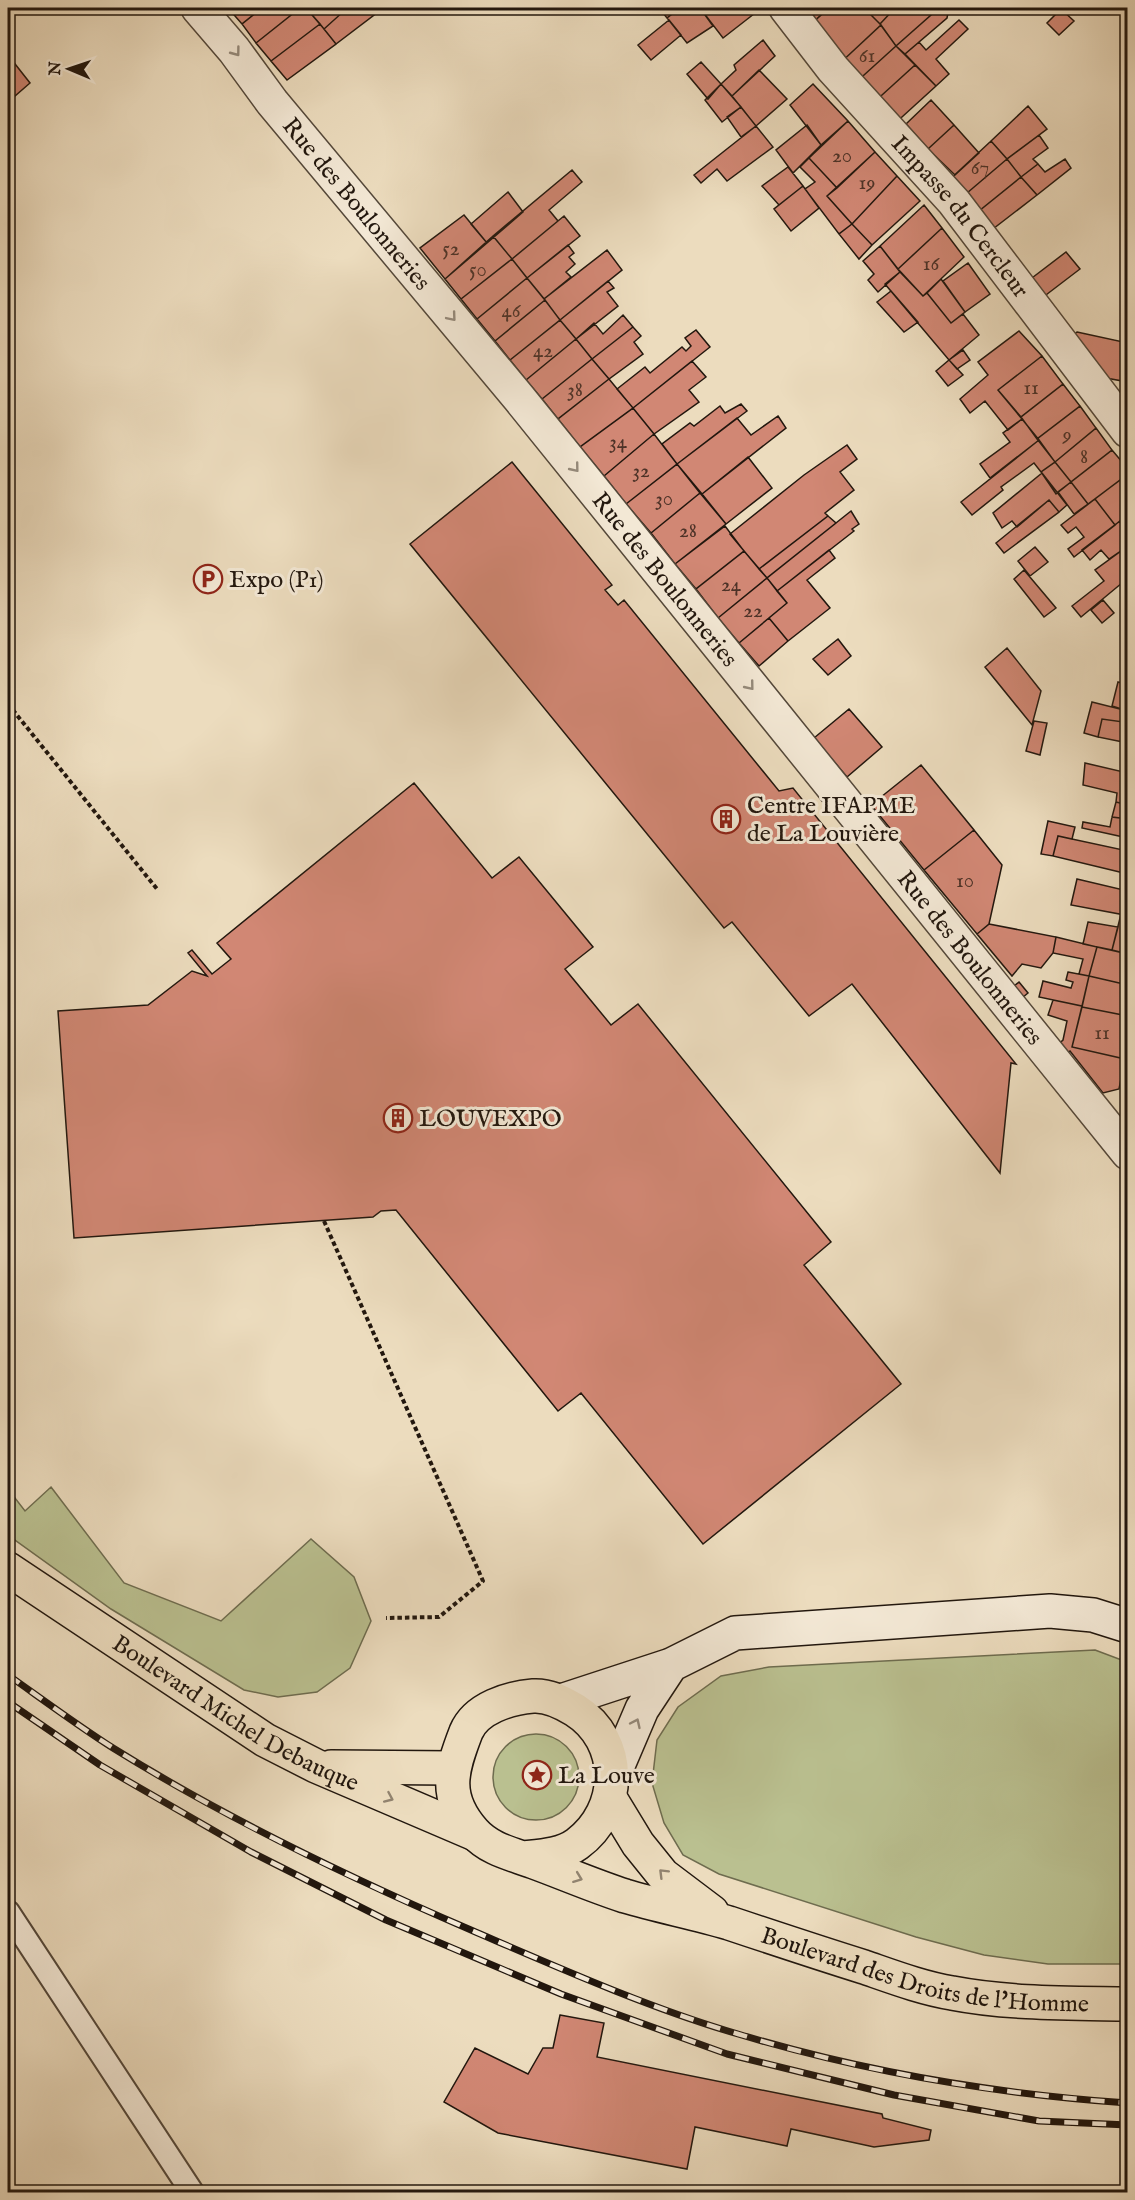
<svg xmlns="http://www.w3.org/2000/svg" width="1135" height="2200" font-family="'IM FELL English',serif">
	<rect width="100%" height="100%" fill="#ecdcbe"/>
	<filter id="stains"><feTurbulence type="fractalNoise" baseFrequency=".00333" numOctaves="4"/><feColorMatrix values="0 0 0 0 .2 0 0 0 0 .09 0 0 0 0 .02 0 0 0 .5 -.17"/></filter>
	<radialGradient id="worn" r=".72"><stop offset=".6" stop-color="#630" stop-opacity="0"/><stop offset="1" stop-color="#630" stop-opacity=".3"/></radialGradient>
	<!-- green -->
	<path fill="#bac090" stroke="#6e6c4f" stroke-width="1.5" d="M51,1487L124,1583L221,1621L311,1539L354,1577L371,1621L350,1668L317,1692L278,1697L244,1690L111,1609L8,1535V1489L25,1511Z
		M1095,1650L1127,1662V1964H1048L984,1955L916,1937L719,1874L683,1855L664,1823L652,1783L657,1740L678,1707L721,1676L769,1667Z
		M493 1777a43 43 0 1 1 86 0a43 43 0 1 1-86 0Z"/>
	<!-- building -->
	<path fill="#d18774" stroke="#22170e" stroke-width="1.5" d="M228,8H262L242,24Z
		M262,8H300L256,43L242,24Z
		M300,8H306L320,24L271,61L256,43Z
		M306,8H342L344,11L324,29Z
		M342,8H375L378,12L336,44L324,29L344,11Z
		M659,8H680L667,18Z
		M680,8H700L713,26L687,43L667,18Z
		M700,8H757L759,10L723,38Z
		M793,8H829L810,25Z
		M829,8H864L881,25L838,65L805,29Z
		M864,8H891L893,10L880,24Z
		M895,8H906L911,13L916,8H939L896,46L880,24Z
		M939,8H949L947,18L905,54L896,46Z
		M1061,9L1074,21L1059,35L1047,23Z
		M669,20L681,35L651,60L638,45Z
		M959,20L968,29L936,59L949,74L936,86L905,54L919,42L926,50Z
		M320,24L336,44L287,80L271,61Z
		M881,25L896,46L853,85L838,65Z
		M763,40L775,56L732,96L721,84L736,70L734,65Z
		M896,46L915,65L871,105L853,85Z
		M8,55L30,83L8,102Z
		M701,62L721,84L708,99L687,74Z
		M915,65L936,86L891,127L871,105Z
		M759,70L787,99L756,126L732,96Z
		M721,84L741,107L722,122L705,100Z
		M813,84L848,121L821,145L790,105Z
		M931,100L954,125L928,149L906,124Z
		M1028,106L1047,129L1007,159L991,141Z
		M741,107L756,126L741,137L727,117Z
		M848,121L875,152L837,188L809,158Z
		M807,125L821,145L793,173L776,150Z
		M954,125L979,153L955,175L928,149Z
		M756,126L773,147L727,181L717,169L701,183L694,175Z
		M1039,135L1048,148L1033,159L1038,164L1021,177L1007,159Z
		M991,141L1007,159L960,199L947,182Z
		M875,152L897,176L852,224L827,196Z
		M809,158L837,188L827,196L852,224L839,234L805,189L815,182L800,167Z
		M1007,159L1021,177L974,215L960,199Z
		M1065,159L1071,168L1037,195L1021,177L1038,164L1045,172Z
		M788,167L803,186L779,205L762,186Z
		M572,170L582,182L549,210L558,221L512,259L493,236Z
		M897,176L920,201L872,245L852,224Z
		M1021,177L1037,195L989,232L974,215Z
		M803,186L819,208L791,231L774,209Z
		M508,192L523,212L487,243L471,224Z
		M924,205L942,228L898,269L880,246Z
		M464,215L487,243L445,279L420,248Z
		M564,216L580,236L527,278L512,259Z
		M852,224L872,245L859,259L839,234Z
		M942,228L964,257L923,296L898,269Z
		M493,236L512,259L461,299L445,279Z
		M568,245L574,253L569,257L575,264L566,272L571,277L544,299L527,278Z
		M880,246L900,272L878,292L868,280L874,274L863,261Z
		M607,250L622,270L560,320L544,299Z
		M1066,252L1080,269L1038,301L1024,284Z
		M512,259L527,278L477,319L461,299Z
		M968,263L990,294L965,312L943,281Z
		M900,272L923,296L927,293L951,323L963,314L979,335L949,360L885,284Z
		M527,278L545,300L495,341L477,319Z
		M941,279L965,312L951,323L927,293Z
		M608,281L614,288L607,292L618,306L576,339L560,320Z
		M891,291L918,322L904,332L877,302Z
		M545,300L560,320L510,360L495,341Z
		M623,315L633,327L592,359L576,339L594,323L603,334Z
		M560,320L576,339L526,380L510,360Z
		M633,327L641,336L634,342L643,354L609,379L592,359Z
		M696,330L710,347L633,408L617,389L645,367L650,373L682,347L686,351L691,346L685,338Z
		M1019,331L1042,356L998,390L1022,419L1008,430L985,401L970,413L960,399L988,375L978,362Z
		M1077,332L1128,343V382L1095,376L1067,340Z
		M576,339L592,359L542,399L526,380Z
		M963,350L970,360L957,369L949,360Z
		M1042,356L1063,384L1021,417L998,390Z
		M592,359L609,379L558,419L542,399Z
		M949,360L963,375L948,386L936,371Z
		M692,361L706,377L689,390L699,402L654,434L633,408Z
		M609,379L633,408L580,447L558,419Z
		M1063,384L1080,406L1037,439L1021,417Z
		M741,404L747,411L677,464L662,444L690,423L694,426L720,406L725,413Z
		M1080,406L1096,428L1055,462L1037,439Z
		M633,408L654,434L604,476L580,447Z
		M778,416L786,428L702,494L677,464L737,418L751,435Z
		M1022,419L1039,440L990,478L980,464L1010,442L1003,433Z
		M1096,428L1112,450L1071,482L1055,462Z
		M654,434L677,464L626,504L604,476Z
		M1039,440L1055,462L1041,472L1034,463L1001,487L1003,490L972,515L961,502Z
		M847,445L857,459L840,472L854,490L825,513L828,516L759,569L730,534L804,475Z
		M1112,450L1128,469V474L1088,504L1071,482Z
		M748,457L772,488L726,524L702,494Z
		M512,462L612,585L605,590L618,605L624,600L779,791L793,788L1016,1064L1011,1063L1000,1173L852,984L809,1016L732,922L724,928L410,544Z
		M1055,462L1071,482L1056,494L1041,472Z
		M677,464L700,493L651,533L626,504Z
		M1042,473L1067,505L1059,512L1049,500L1017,527L1012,521L1002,528L993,513Z
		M1128,474V514L1115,525L1095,499Z
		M1071,482L1088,504L1074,514L1058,492Z
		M700,493L726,524L675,564L651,533Z
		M1095,499L1115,525L1074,557L1068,549L1084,537L1076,527L1068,533L1061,525Z
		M1049,500L1059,512L1004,553L996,543Z
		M851,511L859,524L852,529L854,531L777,591L767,578Z
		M1128,514V531L1120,521Z
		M828,516L836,523L767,578L759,569Z
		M1120,521L1128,531V546L1109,559L1101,550L1090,560L1082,550Z
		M725,526L744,551L696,589L675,564Z
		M1128,546V578L1081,617L1072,606L1104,581L1095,570Z
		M1035,547L1048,562L1030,576L1018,561Z
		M829,550L835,558L807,580L830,608L788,641L769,618L787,603L777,591Z
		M744,551L767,578L718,618L696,589Z
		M1024,570L1056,608L1044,617L1014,579Z
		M767,578L787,603L739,643L718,618Z
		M1103,600L1114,613L1102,623L1091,610Z
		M769,618L788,641L759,666L739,643Z
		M838,639L851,656L828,675L813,659Z
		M1007,648L1041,691L1032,725L985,667Z
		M1118,682L1128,684V711L1112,706Z
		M1092,702L1128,711V719L1124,718L1123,722L1102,719L1098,737L1084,733Z
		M849,709L882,747L847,777L814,738Z
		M1124,718L1128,719V743L1098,737L1102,719L1123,722Z
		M1034,721L1047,723L1040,755L1026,751Z
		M1085,763L1128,773V805L1116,802L1117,793L1083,785Z
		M921,765L974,830L924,870L871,805Z
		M414,783L492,878L519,857L593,947L565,969L611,1025L638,1004L831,1242L804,1265L901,1384L703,1544L581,1393L558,1411L396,1210L381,1211L373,1217L74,1238L58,1011L148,1005L192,971L207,976L188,953L192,950L212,974L231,959L217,943Z
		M1116,802L1128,805V819L1112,817Z
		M1112,817L1128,819V838L1082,828L1083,822L1110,827Z
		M1048,821L1075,827L1072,839L1058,836L1053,856L1041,854Z
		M974,830L1002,865L989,924L977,934L924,870Z
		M1058,836L1128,851V874L1053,856Z
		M1077,879L1128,891L1125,915L1071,905Z
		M1121,914L1128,915V954L1112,950Z
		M1088,922L1118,927L1112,950L1083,944Z
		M989,924L1056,937L1053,953L1041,968L1022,964L1012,976L977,934Z
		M1056,937L1097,947L1089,976L1079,974L1083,959L1053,953Z
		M1097,947L1128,954V985L1089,976Z
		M1068,972L1089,976L1082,1006L1039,997L1043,981L1071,988L1073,982L1066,980Z
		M1089,976L1128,985V1016L1082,1007Z
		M1019,982L1028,993L1016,1003L1007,992Z
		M1053,1000L1082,1006L1072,1047L1125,1059L1119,1089L1103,1093L1070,1051L1063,1056L1055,1047L1063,1040L1067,1021L1048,1015Z
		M1082,1007L1128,1016L1125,1059L1072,1047Z
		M560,2015L604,2023L597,2057L882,2114L883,2118L931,2130L929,2140L874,2147L791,2129L787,2146L695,2127L687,2169L498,2133L444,2102L475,2048L528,2074L543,2048H553Z"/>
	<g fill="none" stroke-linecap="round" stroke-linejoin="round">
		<!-- lane casing -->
		<g stroke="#54483a" stroke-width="26">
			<path id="lane" d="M8,1912L192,2192"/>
		</g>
		<!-- street casing -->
		<g stroke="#54483a" stroke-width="36">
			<g id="street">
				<path id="s1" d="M198,8L234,50L272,102L519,398L1128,1153"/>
				<path id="s2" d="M786,8L833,69L954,202L1128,431"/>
			</g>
		</g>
		<!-- secondary casing -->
		<g stroke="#22170e" stroke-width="36">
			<path id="secondary" d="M561,1701L671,1665L735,1633L1050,1611L1093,1615L1128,1626
				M613,1777L642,1709L671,1665"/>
		</g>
		<!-- primary casing -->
		<g stroke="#22170e" stroke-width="36">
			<g id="primary">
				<path id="s3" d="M8,1569L265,1740L316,1766L475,1834"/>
				<path d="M331,1767L452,1768"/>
				<path d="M610,1798L638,1844L663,1875L712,1912"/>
				<path id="s4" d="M523,1858C542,1856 562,1855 577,1844C623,1810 624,1741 575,1710C562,1702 548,1695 533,1696C509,1698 476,1708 466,1732C451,1771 443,1797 474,1832C490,1850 513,1854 534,1862C564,1873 594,1886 625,1896C659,1906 695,1913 729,1923C774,1938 819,1953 864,1967C893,1977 922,1988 952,1993C1009,2004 1070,2003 1128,2004"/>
			</g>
		</g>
		<!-- path -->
		<path stroke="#22170e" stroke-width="4" stroke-dasharray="4.5 3" stroke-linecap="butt" d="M8,704L157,889
			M324,1221L483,1581L439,1617L386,1618"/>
		<!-- lane -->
		<use href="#lane" stroke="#f3e8d5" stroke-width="22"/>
		<!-- street -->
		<use href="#street" stroke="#f3e8d5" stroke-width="33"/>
		<!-- secondary -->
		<use href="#secondary" stroke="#f3e8d5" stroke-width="33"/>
		<!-- primary -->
		<use href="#primary" stroke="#ecdcbe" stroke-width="33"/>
		<!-- rail casing -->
		<g stroke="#22170e" stroke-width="7">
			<path id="rail" d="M8,1675C42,1699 77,1725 113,1748C227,1819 348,1877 471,1930C557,1967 649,2008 738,2034C865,2072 995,2094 1128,2103
				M8,1702L100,1765L251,1852L386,1920L561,1994L727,2054L894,2095L1039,2121L1128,2125"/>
		</g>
		<!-- rail -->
		<use href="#rail" stroke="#f3e8d5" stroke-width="4.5" stroke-dasharray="14" stroke-linecap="butt"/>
	</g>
	<!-- one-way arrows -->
	<defs><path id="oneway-chevron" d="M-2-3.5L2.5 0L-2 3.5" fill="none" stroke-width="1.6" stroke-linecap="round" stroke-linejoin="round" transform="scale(1.5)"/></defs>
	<g stroke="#958a7b">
		<use href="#oneway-chevron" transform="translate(236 52) rotate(53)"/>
		<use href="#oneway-chevron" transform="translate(452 317) rotate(50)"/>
		<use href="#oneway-chevron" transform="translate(575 468) rotate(51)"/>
		<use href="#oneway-chevron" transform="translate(750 686) rotate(51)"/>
		<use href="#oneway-chevron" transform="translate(636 1723) rotate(-65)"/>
	</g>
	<g stroke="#91836f">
		<use href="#oneway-chevron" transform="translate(389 1798) rotate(24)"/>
		<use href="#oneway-chevron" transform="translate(663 1873) rotate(-135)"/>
		<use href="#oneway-chevron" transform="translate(578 1878) rotate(21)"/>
	</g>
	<!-- icons -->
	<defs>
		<g id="parking-ring" transform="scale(1.5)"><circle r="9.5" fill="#f3e8d5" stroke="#8f2418" stroke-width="1.5"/><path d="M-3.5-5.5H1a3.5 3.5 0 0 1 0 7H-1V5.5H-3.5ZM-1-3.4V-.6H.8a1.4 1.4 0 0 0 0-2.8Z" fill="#8f2418"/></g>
		<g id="building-ring" transform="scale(1.5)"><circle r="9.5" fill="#f3e8d5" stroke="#8f2418" stroke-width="1.5"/><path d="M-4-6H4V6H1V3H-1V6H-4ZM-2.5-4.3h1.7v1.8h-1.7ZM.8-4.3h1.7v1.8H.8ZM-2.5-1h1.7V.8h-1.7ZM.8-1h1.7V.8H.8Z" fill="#8f2418"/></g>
		<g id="sight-ring" transform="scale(1.5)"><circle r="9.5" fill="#f3e8d5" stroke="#8f2418" stroke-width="1.5"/><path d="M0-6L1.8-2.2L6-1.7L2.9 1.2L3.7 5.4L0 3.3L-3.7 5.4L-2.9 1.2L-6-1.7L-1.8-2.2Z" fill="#8f2418"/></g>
	</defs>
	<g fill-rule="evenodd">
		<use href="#parking-ring" x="208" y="579"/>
		<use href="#building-ring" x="726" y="819"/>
		<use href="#building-ring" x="398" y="1118"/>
		<use href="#sight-ring" x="537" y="1775"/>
	</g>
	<g text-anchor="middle" stroke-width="6" stroke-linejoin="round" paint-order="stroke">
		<!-- number labels -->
		<g font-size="21" fill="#4e3328">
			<text x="867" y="62">61</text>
			<text x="842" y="162">20</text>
			<text x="980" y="174">67</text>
			<text x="867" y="189">19</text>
			<text x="451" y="255">52</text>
			<text x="931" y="270">16</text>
			<text x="478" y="276">50</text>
			<text x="511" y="317">46</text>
			<text x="543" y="357">42</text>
			<text x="1031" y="394">11</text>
			<text x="575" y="396">38</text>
			<text x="1067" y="441">9</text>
			<text x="618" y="448">34</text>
			<text x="1084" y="463">8</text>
			<text x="641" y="477">32</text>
			<text x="664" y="505">30</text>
			<text x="688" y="537">28</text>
			<text x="731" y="591">24</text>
			<text x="753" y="617">22</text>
			<text x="965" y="887">10</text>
			<text x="1102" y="1039">11</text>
		</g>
		<!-- street labels -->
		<g font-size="24" fill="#22170e" stroke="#f3e8d5">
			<text dy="8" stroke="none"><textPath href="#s1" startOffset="252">Rue des Boulonneries</textPath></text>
			<text dy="8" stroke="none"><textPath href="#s2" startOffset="272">Impasse du Cercleur</textPath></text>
			<text dy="8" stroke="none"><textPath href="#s1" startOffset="738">Rue des Boulonneries</textPath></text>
			<text dy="8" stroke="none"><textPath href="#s1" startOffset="1224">Rue des Boulonneries</textPath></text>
			<text dy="8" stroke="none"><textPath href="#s3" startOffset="270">Boulevard Michel Debauque</textPath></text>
			<text dy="8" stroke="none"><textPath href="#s4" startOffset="922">Boulevard des Droits de l'Homme</textPath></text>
		</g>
		<!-- poi labels -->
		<g font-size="24" fill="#22170e" stroke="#f3e8d5" text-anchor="start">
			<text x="229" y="587">Expo (P1)</text>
			<text x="747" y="813">Centre IFAPME<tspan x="747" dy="28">de La Louvière</tspan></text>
			<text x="419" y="1126">LOUVEXPO</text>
			<text x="558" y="1783">La Louve</text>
		</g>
	</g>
	<!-- margin -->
	<rect width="1135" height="2200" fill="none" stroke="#ecdcbe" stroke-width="30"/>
	<rect x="9" y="9" width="1117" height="2182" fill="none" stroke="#22170e" stroke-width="3"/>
	<rect x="15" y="15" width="1105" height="2170" fill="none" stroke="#22170e" stroke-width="1.5"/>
	<!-- north arrow -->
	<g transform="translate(69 69) rotate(272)" stroke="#f3e8d5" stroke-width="4.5" paint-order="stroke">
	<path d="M0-4.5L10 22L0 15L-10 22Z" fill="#22170e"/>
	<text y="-9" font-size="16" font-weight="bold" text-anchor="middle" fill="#22170e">N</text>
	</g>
	<rect width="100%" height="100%" filter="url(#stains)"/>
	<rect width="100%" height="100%" fill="url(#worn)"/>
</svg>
